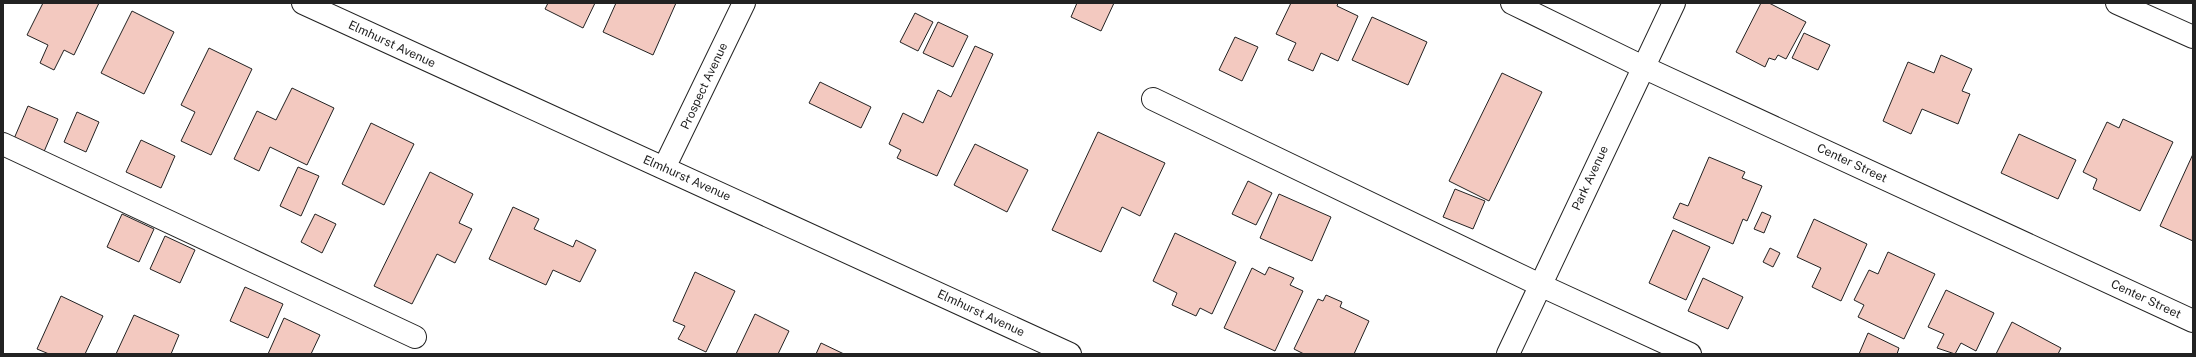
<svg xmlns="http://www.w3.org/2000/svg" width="2196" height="357" font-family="'Public Sans',sans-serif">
	<rect width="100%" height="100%" fill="#fff"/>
	<!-- building -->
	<path fill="#f3c9c0" stroke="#222" d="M43,3H99L74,55L64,50L54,70L40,63L48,45L27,35Z
		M548,3H595L583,28L545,9Z
		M616,3H676L653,55L603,32Z
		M1077,3H1114L1101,31L1071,17Z
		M1291,3H1338L1337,6L1358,16L1338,61L1321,53L1313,71L1288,60L1296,43L1276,34Z
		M1761,3H1769L1806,22L1786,59L1778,55L1775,60L1769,58L1765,67L1736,52Z
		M132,11L174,32L144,94L101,73Z
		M915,13L933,22L918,51L900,42Z
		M1372,17L1427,42L1408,85L1352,60Z
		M938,22L968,36L953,67L923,53Z
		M1804,33L1830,45L1818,70L1792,58Z
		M1235,37L1258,47L1242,81L1219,70Z
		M975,46L993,54L937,176L897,158L901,150L889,144L903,113L923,123L938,90L951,97Z
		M209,48L252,69L211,155L181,141L195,112L181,105Z
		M1941,55L1972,69L1962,91L1970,94L1958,124L1922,109L1911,134L1883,121L1908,62L1934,73Z
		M1502,73L1542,92L1489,201L1449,181Z
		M820,82L871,107L861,128L809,103Z
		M292,88L334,108L307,165L270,147L259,171L234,159L257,111L276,120Z
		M28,106L58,119L43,154L13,141Z
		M77,112L99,122L86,152L64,142Z
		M2123,119L2173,142L2140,211L2093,189L2097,179L2083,172L2107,122L2119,128Z
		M371,123L414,144L384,205L342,184Z
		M1098,132L1165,163L1140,216L1122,207L1101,252L1052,230Z
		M2019,134L2076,160L2058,199L2001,173Z
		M141,140L175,156L161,188L126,172Z
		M975,144L1028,170L1007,212L954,185Z
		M2193,154V241L2160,226Z
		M1709,157L1745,172L1742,178L1762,186L1747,221L1743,219L1733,244L1673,218L1680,203L1688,206Z
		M298,167L319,176L301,216L280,206Z
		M430,172L473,194L459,223L472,229L455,263L437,254L412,304L374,286Z
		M1248,181L1272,193L1256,225L1232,214Z
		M1455,189L1485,201L1473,229L1443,217Z
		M1279,194L1331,217L1312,261L1260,238Z
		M513,207L539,219L534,229L573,247L576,240L596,250L580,282L553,270L546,285L489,259Z
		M1762,212L1771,216L1764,233L1754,229Z
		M122,214L154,229L139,262L107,247Z
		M315,214L336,224L322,253L301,242Z
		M1814,219L1867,244L1841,301L1812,287L1821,268L1797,257Z
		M1673,230L1710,247L1686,300L1649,283Z
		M1175,233L1236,262L1212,314L1200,308L1196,316L1172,305L1177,293L1153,281Z
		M165,236L195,250L180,283L150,269Z
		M1770,248L1780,253L1773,267L1763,262Z
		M1888,252L1935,274L1904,339L1858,317L1864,305L1854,300L1869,270L1878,274Z
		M1269,267L1294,278L1290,285L1303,291L1275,351L1224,328L1252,268L1265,275Z
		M695,272L735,291L706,352L678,339L685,326L673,321Z
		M1703,278L1743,297L1728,329L1688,311Z
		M245,287L283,304L268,338L230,321Z
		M1946,290L1994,313L1976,351L1961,343L1955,354L1937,348L1944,334L1928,327Z
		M1326,295L1342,302L1340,307L1369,321L1354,354H1304L1294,349L1318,299L1323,301Z
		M61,296L103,316L85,354H49L37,349Z
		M755,314L789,331L778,354H736Z
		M134,315L179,335L171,354H116Z
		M284,318L320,335L311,354H268Z
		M2012,322L2061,348L2058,354H1996Z
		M1868,333L1899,348L1897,354H1859Z
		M821,343L844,354H816Z"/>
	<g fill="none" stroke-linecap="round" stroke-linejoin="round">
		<!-- minor casing -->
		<g stroke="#222" stroke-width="24">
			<path id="minor" d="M303,3L1070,354
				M1512,3L1643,67L2193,321
				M2117,3L2193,37
				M1153,99L1540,285L1690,354
				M3,144L415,337
				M664,168L744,3
				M1508,354L1674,3"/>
		</g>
		<!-- minor -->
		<use href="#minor" stroke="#fff" stroke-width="22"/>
	</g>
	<g text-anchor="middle" stroke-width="3" stroke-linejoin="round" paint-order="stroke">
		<!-- street labels -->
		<g font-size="12" fill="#222" stroke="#fff">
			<text transform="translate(392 44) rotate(25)" y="4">Elmhurst Avenue</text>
			<text transform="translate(704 86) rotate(-65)" y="4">Prospect Avenue</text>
			<text transform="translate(1852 163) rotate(25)" y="4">Center Street</text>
			<text transform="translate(687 178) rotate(24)" y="4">Elmhurst Avenue</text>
			<text transform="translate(1590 178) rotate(-65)" y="4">Park Avenue</text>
			<text transform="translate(2146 299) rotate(25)" y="4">Center Street</text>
			<text transform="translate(981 313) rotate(25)" y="4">Elmhurst Avenue</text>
		</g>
	</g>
	<!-- border -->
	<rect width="2196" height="357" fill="none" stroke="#222222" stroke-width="8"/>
</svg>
